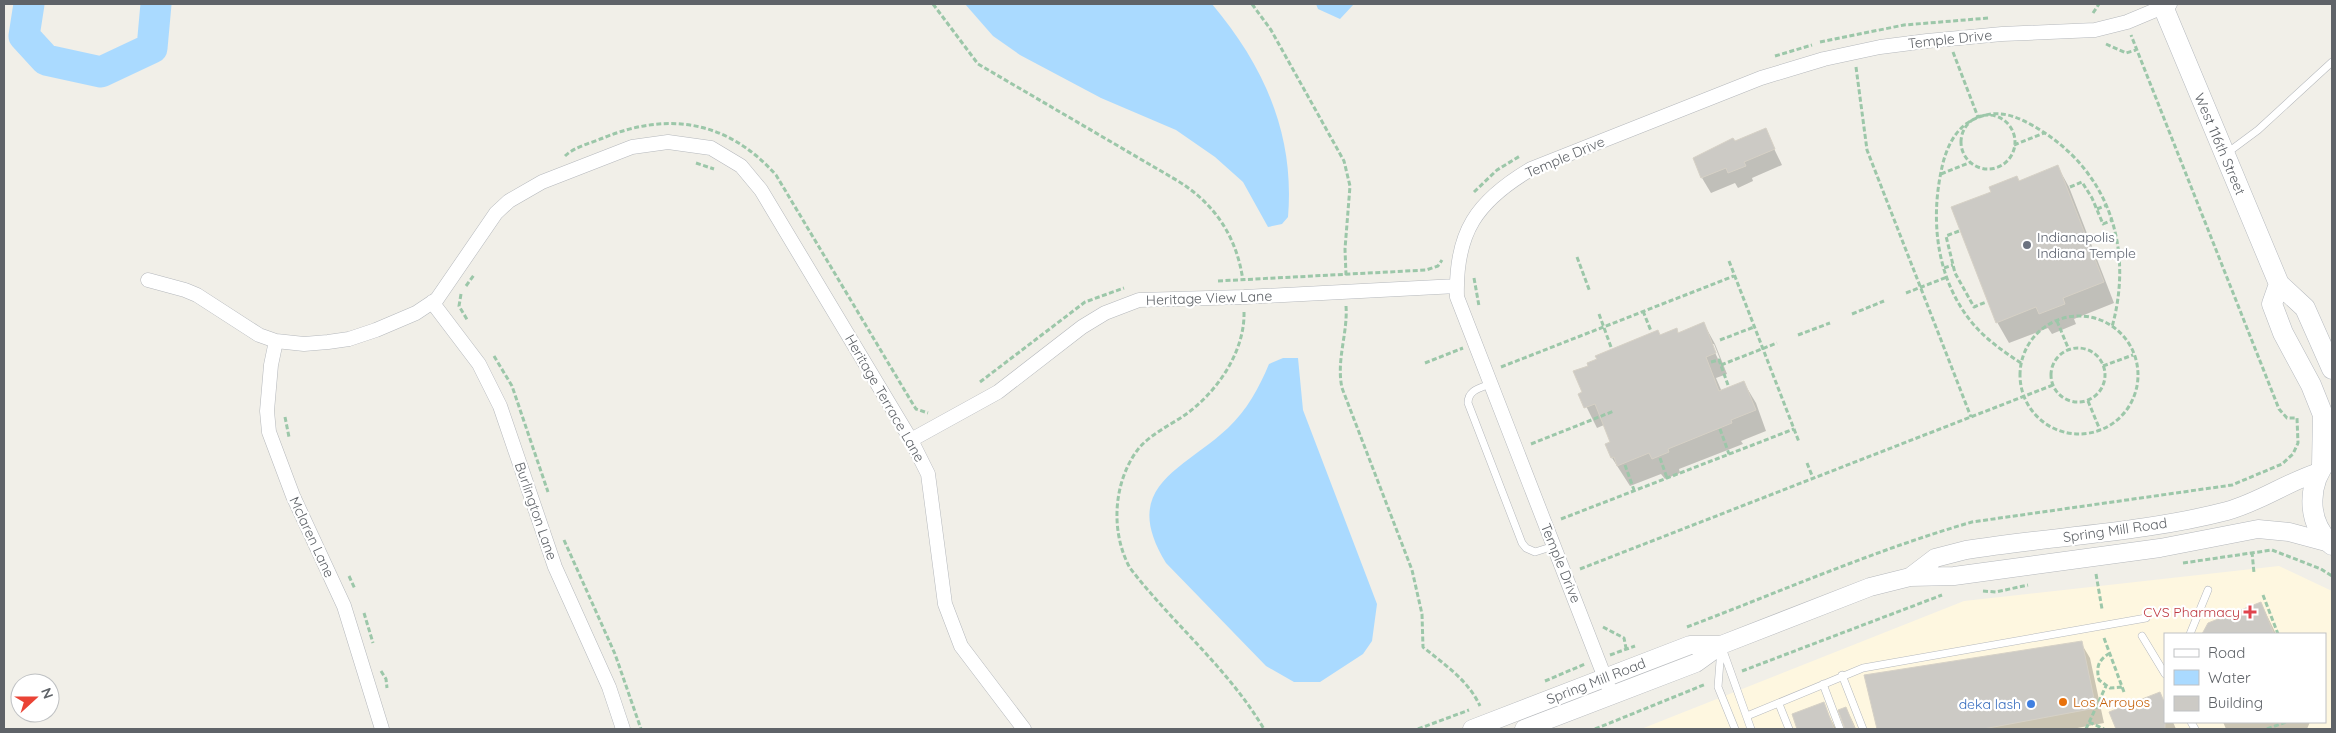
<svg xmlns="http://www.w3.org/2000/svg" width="2336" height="733" font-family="Quicksand,sans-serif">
	<rect width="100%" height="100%" fill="#f1efe8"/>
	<!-- commercial -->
	<path fill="#fef7e0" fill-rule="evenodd" d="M2279,566L2332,591V729H1641L1964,601ZM2165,634H2325V722H2165Z"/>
	<!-- water -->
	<path fill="#aadaff" d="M965,4H1212C1264,66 1295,134 1288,217L1282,224L1268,227L1243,182L1215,157L1176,130L1101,98L1020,55L993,36Z
		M1316,4H1354L1340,19L1318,9Z
		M1283,358H1298L1303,410L1377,604L1372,641L1363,654L1320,682H1294L1266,666L1166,563C1119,486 1182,471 1228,428C1247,410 1259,388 1269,364Z"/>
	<!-- shadow -->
	<path fill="#0003" fill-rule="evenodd" d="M1765,130L1782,165L1752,178L1753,181L1738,188L1735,183L1711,193L1702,178L1735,143Z
		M2058,167L2069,187L2114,303L2074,319L2076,324L2052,334L2048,328L2009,343L1997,322L2019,182Z
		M1704,324L1715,344L1727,374L1716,378L1722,392L1744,383L1756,403L1766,431L1741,441L1743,444L1679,469L1680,473L1665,479L1661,474L1630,486L1612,458L1611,442L1604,425L1597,428L1580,394L1660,336L1678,334ZM1711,344H1714L1720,359H1718Z
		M2261,603L2276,634H2203L2209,624Z
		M2081,643L2090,658L2104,723L2072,729H1878L1866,676Z
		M2160,694L2165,703V722H2173L2176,729H2117L2111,712Z
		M1823,704L1836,729H1799L1793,715Z
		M1846,708L1853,722L1856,729H1846Z
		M2223,722H2310L2307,729H2226Z"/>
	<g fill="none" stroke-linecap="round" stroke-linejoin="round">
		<!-- river -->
		<path stroke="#aadaff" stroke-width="31" d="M29,4L24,36L46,60L101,72L152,48L156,4"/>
	</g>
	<!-- building -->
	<path fill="#cccac5" stroke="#d6d1c6" d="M1766,128L1775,149L1744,162L1746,166L1728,173L1726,168L1701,178L1693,158L1733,138L1735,141Z
		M2058,165L2104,282L2063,298L2065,304L2039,314L2036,307L1996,323L1951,207L1991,192L1989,187L2017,176L2019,181Z
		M1704,322L1716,353L1706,357L1719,391L1744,381L1756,410L1731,420L1732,423L1668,449L1669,452L1652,459L1649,453L1617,466L1614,457L1611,458L1605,444L1610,442L1595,404L1584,408L1578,394L1582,392L1573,371L1588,366L1587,363L1597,359L1595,356L1658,330L1660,335L1677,328L1678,333Z
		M2261,602L2274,634H2202L2208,623Z
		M2082,641L2096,708L1983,729H1877L1864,675Z
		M2160,692L2165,704V729H2116L2109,712Z
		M1824,702L1834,729H1797L1792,714Z
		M1846,707L1855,729H1845L1838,710Z"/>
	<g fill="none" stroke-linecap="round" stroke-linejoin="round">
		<!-- service casing -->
		<g stroke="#b5b8bc" stroke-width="8">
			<path id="service" d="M2227,153L2258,130L2332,62
				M1490,384C1480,388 1468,390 1468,403L1522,543L1526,548L1535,552L1554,546
				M2190,634L2208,590
				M2142,636L2165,674
				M1721,645L1751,729
				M1721,648L1718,687L1735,729
				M1842,675L1863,729
				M1823,684L1840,729
				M1779,704L1789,729
				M1747,716L1863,668L2146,618
				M2191,722L2195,729"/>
		</g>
		<!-- minor casing -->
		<g stroke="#b5b8bc" stroke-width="15">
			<path id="minor" d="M148,280L185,290L197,295L259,335L276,341L304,344L328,342L349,339L376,330L416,313L437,299L496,213L509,201L542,182L632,147L668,142L711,148L741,166L761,190L911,440L928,474L945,604L961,646L1024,729
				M432,302L479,364L500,406L555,567L609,687L623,729
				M276,341L271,365L267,411L269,432L293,496L344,606L382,729
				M911,440L998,392L1082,327L1105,313L1139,300L1244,297L1457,286
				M1612,696L1457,297C1455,232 1477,201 1531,169L1761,78L1824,59L1880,47L1927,41L2002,34L2095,30L2127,22L2170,4"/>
		</g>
		<!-- tertiary casing -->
		<g stroke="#b5b8bc" stroke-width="19">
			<path id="tertiary" d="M1910,577L1935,558L1966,550C2053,536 2142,533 2227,511C2260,502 2287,482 2319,472
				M1472,729L1690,645H1721
				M1524,729L1696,663L1721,645L1870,587L1910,577L1954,576L2160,548L2258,529L2289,532L2330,543"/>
		</g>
		<!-- secondary casing -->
		<g stroke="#b6babf" stroke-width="21">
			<path id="secondary" d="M2162,4L2279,284L2305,308L2332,369
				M2279,284L2272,304L2283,333L2311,385L2323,415L2322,466
				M2331,456C2307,481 2305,521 2332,545"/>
		</g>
		<!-- path -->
		<path stroke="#9cc7a9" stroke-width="3" stroke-dasharray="5 2.5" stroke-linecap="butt" d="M933,4L978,64L1178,181C1215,204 1237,237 1243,281
			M1252,4L1271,30L1344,161L1350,186L1345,249L1346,275
			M2093,13L2099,4
			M1820,42L1904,25L1989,18
			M2106,44L2126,53L2136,50
			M1953,52L1978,117
			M1775,56L1812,45
			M1856,67L1867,150L1971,417
			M1961 142a27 27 0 1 1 54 0a27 27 0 1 1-54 0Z
			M2014,145L2044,133
			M565,156C574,147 591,143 603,138C669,111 728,121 776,175L911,401L916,409L928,413
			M696,163L714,169
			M1941,174L1971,162
			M2070,187L2082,182L2092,198L2103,224L2112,220
			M1474,192L1497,170L1520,156
			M2097,209L2107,205
			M1959,231L1946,236L1955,273L1974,307L1986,302
			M1577,257L1590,292
			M1729,261L1799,442
			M1944,268L1953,265
			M1474,278L1479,306
			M1218,281L1426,270L1438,266L1442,260
			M466,286L474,275
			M1906,293L1947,277
			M461,294L459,306L468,321
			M1346,306C1348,333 1336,360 1342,388L1412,570L1422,614L1423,647C1445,665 1468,680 1480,706
			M1643,311L1651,331
			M1244,312C1245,353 1215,395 1182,417C1168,426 1150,435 1139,448C1113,481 1110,532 1130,568C1173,624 1227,667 1264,729
			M1599,314L1611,347
			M1852,314L1884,301
			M2020 375a59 59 0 1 1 118 0a59 59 0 1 1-118 0Z
			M2057,321L2069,350
			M1798,335L1830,323
			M1720,340L1754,327
			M2051 375a27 27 0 1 1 54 0a27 27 0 1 1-54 0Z
			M494,356L512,386L548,492
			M1711,362L1719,360L1728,385
			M1425,363L1463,348
			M2021,363C2004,352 1987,340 1974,325C1938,283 1930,225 1941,172C1945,150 1955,126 1977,118C1999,108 2018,117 2037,128C2109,171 2134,248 2112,327
			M1721,365L1777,343
			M2103,366L2133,355
			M1501,367L1734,276
			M980,382L1085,302L1124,288
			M2088,401L2100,430
			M285,417L289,437
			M1720,429L1729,454
			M1531,444L1614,411
			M1660,458L1667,478
			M1807,463L1813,478
			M1625,465L1634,490
			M1561,519L1794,429
			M564,540L615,654L641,729
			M2252,552L2254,573
			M2183,563L2272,550L2321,569L2332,576
			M1580,569L2053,385
			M2096,574L2102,609
			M349,576L355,589
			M1983,591L1996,592L2028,585
			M2263,595L2278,634
			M364,613L373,643
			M1603,627L1624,638L1626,648
			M1687,627C1782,591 1875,550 1972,522L2232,485L2282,464L2293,454L2298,443L2297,418H2287L2279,409L2131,35
			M2104,638L2124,692
			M2110,653C2098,660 2096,667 2099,680L2110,688L2123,687
			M1610,655L1635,646
			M381,671L386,679L387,688
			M1742,671L1942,595
			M1545,681L1585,664
			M2089,722L2104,729
			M1418,729L1469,710
			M1595,729L1706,684
			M2086,729L2106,686
			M2267,729L2286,722"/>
		<!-- service -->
		<use href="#service" stroke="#fff" stroke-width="7"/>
		<!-- minor -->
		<use href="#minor" stroke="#fff" stroke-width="14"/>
		<!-- tertiary -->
		<use href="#tertiary" stroke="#fff" stroke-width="18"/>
		<!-- secondary -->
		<use href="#secondary" stroke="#fff" stroke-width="20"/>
	</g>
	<!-- markers -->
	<circle fill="#6b7280" stroke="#fff" stroke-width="2" cx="2027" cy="245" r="5"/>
	<path fill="#e0444e" stroke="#fff" stroke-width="2" d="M2247.5 604.5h5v5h5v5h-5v5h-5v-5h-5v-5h5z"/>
	<circle fill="#e8710a" stroke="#fff" stroke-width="2" cx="2063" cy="702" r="5"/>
	<circle fill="#3f7fe0" stroke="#fff" stroke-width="2" cx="2031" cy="704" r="5"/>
	<g text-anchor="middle" stroke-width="4.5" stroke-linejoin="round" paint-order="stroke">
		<!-- street labels -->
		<g font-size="14" fill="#5f6368" stroke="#fff">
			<text transform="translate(1950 39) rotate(-6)" y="5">Temple Drive</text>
			<text transform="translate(2220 144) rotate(67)" y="5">West 116th Street</text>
			<text transform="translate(1565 157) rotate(-23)" y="5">Temple Drive</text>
			<text transform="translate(1209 298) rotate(-2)" y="5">Heritage View Lane</text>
			<text transform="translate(885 398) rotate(60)" y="5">Heritage Terrace Lane</text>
			<text transform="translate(536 511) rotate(71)" y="5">Burlington Lane</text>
			<text transform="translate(2115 530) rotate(-8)" y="5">Spring Mill Road</text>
			<text transform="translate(312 537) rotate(65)" y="5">Mclaren Lane</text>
			<text transform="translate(1561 563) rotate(68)" y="5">Temple Drive</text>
			<text transform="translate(1596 681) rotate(-21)" y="5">Spring Mill Road</text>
		</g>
		<!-- worship labels -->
		<g font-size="14" fill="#5b616d" stroke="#fff" text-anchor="start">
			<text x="2037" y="242">Indianapolis<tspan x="2037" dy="16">Indiana Temple</tspan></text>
		</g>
		<!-- health labels -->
		<g font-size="14" fill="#be3a42" stroke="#fff" text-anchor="end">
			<text x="2240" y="617">CVS Pharmacy</text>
		</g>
		<!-- food labels -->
		<g font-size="14" fill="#c56008" stroke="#fff" text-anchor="start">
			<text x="2073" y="707">Los Arroyos</text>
		</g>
		<!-- shop labels -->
		<g font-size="14" fill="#366cbe" stroke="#fff" text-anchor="end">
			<text x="2021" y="709">deka lash</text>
		</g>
	</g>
	<!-- border -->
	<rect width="2336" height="733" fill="none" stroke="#5f6368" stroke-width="10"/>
	<!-- legend -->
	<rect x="2164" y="633" width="162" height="90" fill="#ffffff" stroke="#bfc1c3"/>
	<rect x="2174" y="649" width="25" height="8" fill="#ffffff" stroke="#bfc1c3"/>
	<text x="2208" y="658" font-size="15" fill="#5f6368">Road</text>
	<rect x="2174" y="670" width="25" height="15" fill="#aadaff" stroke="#bfc1c3"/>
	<text x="2208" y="683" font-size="15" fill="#5f6368">Water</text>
	<rect x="2174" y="696" width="25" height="15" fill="#cccac5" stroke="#bfc1c3"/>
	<text x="2208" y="708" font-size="15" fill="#5f6368">Building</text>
	<!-- north arrow -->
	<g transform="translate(35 698) rotate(69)"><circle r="24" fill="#ffffff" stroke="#bfc1c3"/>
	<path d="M0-4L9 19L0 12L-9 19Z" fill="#ea4335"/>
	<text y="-8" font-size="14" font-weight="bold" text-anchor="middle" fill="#5f6368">N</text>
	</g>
</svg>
